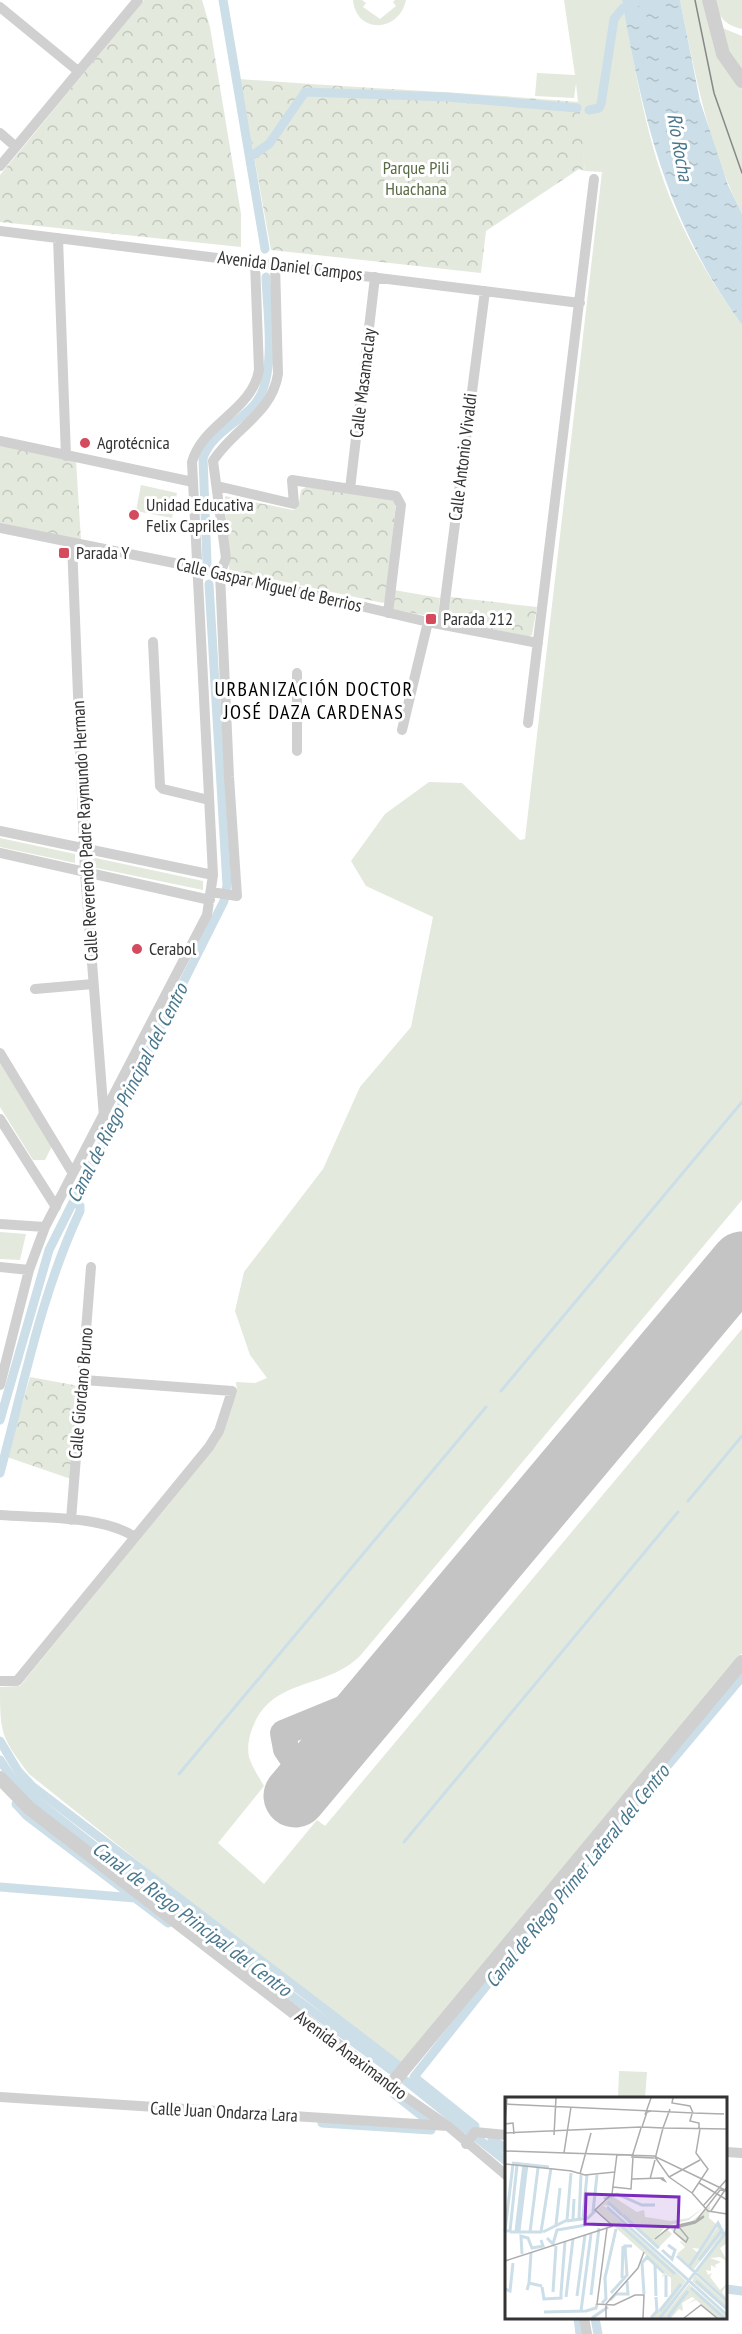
<svg xmlns="http://www.w3.org/2000/svg" width="742" height="2334" font-family="'PT Sans Narrow',sans-serif">
	<defs>
		<pattern id="park-crowns" width="20" height="18" patternUnits="userSpaceOnUse" patternTransform="scale(1.5)"><rect width="20" height="18" fill="#e3e9dd"/><path d="M2 6a3 3 0 1 1 6 0M12 15a3 3 0 1 1 6 0" fill="none" stroke="#c3c8be"/></pattern>
		<pattern id="water-ripples" width="26" height="14" patternUnits="userSpaceOnUse" patternTransform="scale(1.5)"><rect width="26" height="14" fill="#ccdee7"/><path d="M2 4q2-2 4 0t4 0M15 11q2-2 4 0t4 0" fill="none" stroke="#b0bfc7"/></pattern>
	</defs>
	<rect width="100%" height="100%" fill="#fff"/>
	<!-- grass -->
	<path fill="#e3e9dd" d="M353,0H362L366,3L363,7L380,19L396,6L393,2L395,0H406C399,33 356,34 353,0Z
		M564,0H622C631,45 638,91 650,136C667,204 700,268 742,325V1200L360,1656C324,1691 272,1676 252,1729C249,1737 247,1748 249,1757C252,1767 259,1777 264,1786L218,1843L264,1884L317,1820L325,1826L742,1329V1653L402,2063L212,1920L29,1774C1,1737 0,1734 0,1687L20,1686L219,1441L237,1392L236,1382L255,1383L267,1378L250,1355L235,1311L244,1272L323,1169L360,1087L411,1027L433,917L366,886L351,861L385,814L429,782L462,783L520,840L525,839L602,172L585,171L576,83L574,98L535,96L537,73L575,75Z
		M680,0H703L716,54L742,89V214C708,146 695,74 680,0Z
		M715,0H742V29C725,25 718,17 715,0Z
		M720,27L742,36V72L727,49Z
		M141,485L177,493L172,518L136,511Z
		M0,838L75,854V863L0,847Z
		M91,857L203,881V890L92,867Z
		M0,1062L52,1146L45,1160H33L0,1107Z
		M0,1232L26,1234L20,1260L0,1259Z
		M619,2071L647,2072L645,2098H618Z"/>
	<!-- park -->
	<path fill="url(#park-crowns)" d="M144,0H202L210,27L241,214V247L0,222V175Z
		M240,79C353,88 466,92 579,102L585,171L579,169L486,231L481,273L271,250Z
		M0,445L76,461L81,540L0,523Z
		M306,487L393,499L396,503L385,601L383,603L229,570L225,496L293,510L298,508L301,490Z
		M394,590L440,598L438,614L433,617L393,609Z
		M451,597L537,607L532,635L528,637L450,620L447,618Z
		M30,1377L79,1386L71,1479L7,1457Z"/>
	<!-- water -->
	<path fill="url(#water-ripples)" d="M622,0H680L700,101L728,185L742,214V325C668,224 643,121 622,0Z"/>
	<g fill="none" stroke-linecap="round" stroke-linejoin="round">
		<!-- stream -->
		<path stroke="#ccdee7" stroke-width="3" d="M501,1391L742,1102
			M688,1501L742,1436
			M179,1774L486,1407
			M404,1842L678,1512"/>
		<!-- canal -->
		<path stroke="#ccdee7" stroke-width="9" d="M223,0L265,249
			M589,110L599,108L601,104L614,19L623,8L634,6
			M250,157L269,144L305,92L447,97L577,108
			M207,563L203,458C212,433 237,424 254,405C278,378 267,311 266,277
			M0,1420L49,1250L224,901L227,885L209,584
			M0,1473C24,1384 41,1294 80,1211V1206L74,1200
			M0,1741L18,1771L32,1786L398,2065
			M0,1760L11,1777L28,1794L175,1909L391,2070
			M16,1804L27,1816L168,1923
			M0,1887L135,1898
			M406,2081L506,2161
			M394,2094L427,2120
			M322,2123L431,2130
			M475,2126L414,2077L552,1903L742,1677
			M492,2139L506,2149
			M726,2289L742,2291
			M578,2318L580,2334
			M595,2318L598,2334"/>
		<!-- taxiway -->
		<path stroke="#c4c4c4" stroke-width="26" d="M290,1755L286,1749L283,1733L383,1692"/>
		<!-- runway -->
		<path stroke="#c4c4c4" stroke-width="63" d="M295,1796L742,1263"/>
		<!-- minor -->
		<path stroke="#d0d0d0" stroke-width="10" d="M0,7L78,71
			M0,133L16,147
			M0,166L138,0
			M0,231L580,303
			M58,238L66,456
			M0,441L193,482
			M217,486L294,504L292,480L396,496L401,505L388,613
			M350,489L375,277
			M0,528L199,568L428,622L538,643
			M72,543L85,872L104,1117
			M442,624L485,291
			M153,642L160,786L163,789L209,800
			M297,673V751
			M528,723L594,179
			M402,730L428,622
			M0,831L213,875
			M0,853L210,900
			M211,892L237,896L229,777L220,574L226,558L213,461C233,429 272,414 278,374L275,264
			M35,989L93,984
			M0,1053L72,1172
			M0,1119L56,1207
			M0,1224L45,1227
			M0,1267L29,1270
			M0,1385L29,1270L45,1227L207,915L213,875L192,462C203,423 252,411 259,370L255,262
			M0,1515C39,1518 102,1515 135,1537
			M71,1520L91,1267
			M0,1681H17L209,1447L219,1431L232,1391L84,1380
			M390,2086L448,2126L506,2175
			M0,2097L448,2126
			M466,2144L475,2132L506,2135
			M726,2152L742,2153
			M584,2318L587,2334"/>
		<!-- tertiary -->
		<path stroke="#d0d0d0" stroke-width="14" d="M709,0L723,54L742,81
			M0,1778L29,1808L390,2086L742,1662"/>
		<!-- tram -->
		<path stroke="#888" stroke-width="1.5" d="M695,0L714,93L742,173"/>
	</g>
	<!-- markers -->
	<g fill="#d44b5d" stroke="#fff" stroke-width="2">
		<circle cx="85" cy="443" r="6"/>
		<circle cx="134" cy="515" r="6"/>
		<rect x="58" y="547" width="12" height="12" rx="3"/>
		<rect x="425" y="613" width="12" height="12" rx="3"/>
		<circle cx="137" cy="949" r="6"/>
	</g>
	<g text-anchor="middle" stroke-width="6" stroke-linejoin="round" paint-order="stroke">
		<!-- park labels -->
		<g font-size="18" fill="#586b44" stroke="#fff">
			<text x="416" y="174">Parque Pili<tspan x="416" dy="21">Huachana</tspan></text>
		</g>
		<!-- street labels -->
		<g font-size="18" fill="#333" stroke="#fff">
			<text transform="translate(290 266) rotate(7)" y="6">Avenida Daniel Campos</text>
			<text transform="translate(363 383) rotate(-83)" y="6">Calle Masamaclay</text>
			<text transform="translate(463 457) rotate(-83)" y="6">Calle Antonio Vivaldi</text>
			<text transform="translate(269 585) rotate(13)" y="6">Calle Gaspar Miguel de Berrios</text>
			<text transform="translate(85 831) rotate(-93)" y="6">Calle Reverendo Padre Raymundo Herman</text>
			<text transform="translate(81 1393) rotate(-85)" y="6">Calle Giordano Bruno</text>
			<text transform="translate(351 2055) rotate(37)" y="6">Avenida Anaximandro</text>
			<text transform="translate(224 2112) rotate(3)" y="6">Calle Juan Ondarza Lara</text>
		</g>
		<!-- poi labels -->
		<g font-size="18" fill="#333" stroke="#fff" text-anchor="start">
			<text x="97" y="449">Agrotécnica</text>
			<text x="146" y="511">Unidad Educativa<tspan x="146" dy="21">Felix Capriles</tspan></text>
			<text x="76" y="559">Parada Y</text>
			<text x="443" y="625">Parada 212</text>
			<text x="149" y="955">Cerabol</text>
		</g>
		<!-- water labels -->
		<g font-size="20" font-style="italic" fill="#48778d" stroke="#fff">
			<text transform="translate(680 147) rotate(80)" y="7">Río Rocha</text>
			<text transform="translate(127 1093) rotate(-63)" y="7">Canal de Riego Principal del Centro</text>
			<text transform="translate(577 1876) rotate(-51)" y="7">Canal de Riego Primer Lateral del Centro</text>
			<text transform="translate(192 1919) rotate(37)" y="7">Canal de Riego Principal del Centro</text>
		</g>
		<!-- neighbourhood labels -->
		<g font-size="20" letter-spacing="1.5" fill="#000" stroke="#fff">
			<text x="314" y="696">URBANIZACIÓN DOCTOR<tspan x="314" dy="23">JOSÉ DAZA CARDENAS</tspan></text>
		</g>
	</g>
	<!-- overview -->
	<g transform="translate(505 2097)">
		<rect width="222" height="222" fill="#fff"/>
		<path d="M107,99L132,115L139,113L140,120L166,124L184,121L199,110L184,123L161,129L150,142L163,130L186,125L205,109L204,121L212,128L196,152L187,151L193,156L184,168L172,157L180,150L175,145L176,144L182,149L165,131L163,133L167,137L152,152L105,109L98,108L181,184L154,221H147L166,197V181L161,177L156,181L160,175L91,113ZM215,127L218,137L189,172L185,169ZM222,136V146L215,151L222,164L215,160L205,161L216,165L210,168L211,171L206,168V174L201,173L203,178L207,176L205,180L215,193L222,187L217,195L222,202L192,175ZM190,178L222,206V214L187,184ZM184,187L222,220V221H212L191,203L182,207L190,202L187,200L177,206L178,214L174,212L166,221H157Z" fill="#e3e9dd"/>
		<path fill="none" stroke="#ccdee7" stroke-width="3" d="M7,66L44,70M33,71L25,135H36L46,71M99,102L112,97L137,108H150M103,105L117,118M102,110L222,218M88,115L92,78M118,118L154,151M78,120L82,78M74,121L76,78M68,122L69,102M62,124L83,121L90,114M113,126L170,177M51,128L55,91M0,134H5L12,68M0,134L8,67M11,134L19,67M14,134L22,67M5,135H24M38,135L62,123L66,76M42,141L48,147L52,133L81,128M157,153L167,162L170,153L163,148M17,157L16,139L23,141L27,151L38,149L36,143M172,159L222,204M194,163L217,133L213,128M150,168L151,199M184,170L213,126L219,138M161,178V200M117,181L118,149M191,184L222,212M24,186L26,156M37,190L39,202L56,201V196M186,191L219,221M0,192L5,194L8,166M22,193L24,186L37,189M48,195L51,149M56,196L60,145M106,196L122,178L120,149H127M139,197L137,166L142,160L159,176M86,198L94,131M72,199L80,138M61,200L68,142M105,203L111,197H123L122,184M97,206L101,202L100,181L111,132M76,214L86,137M155,214L176,187M39,215L81,214L91,211L92,207M163,220L183,194M87,221L103,210M146,221L152,214L151,200M155,221L222,134"/>
		<path fill="none" stroke="#adadad" stroke-width="1.5" d="M2,1L0,27L8,26L9,37M0,7L188,16L185,9L167,6L168,1M66,10L59,56L129,58M165,12L158,31L222,32M146,14L142,15L137,30L158,31L150,62M188,16L219,17M187,17L185,24L194,26V31M140,18L146,1M136,31L127,60L149,61M0,36L136,30M49,38L51,1M0,54L149,59L222,94M150,60L164,80L187,96L203,114L222,117M0,67L67,74M66,74L80,78L110,75M75,77L86,36M164,80L195,63M127,82L158,81L160,84L156,82M145,82L150,63M194,86L222,103M108,90L126,92L128,60M187,96L203,72L191,56L195,32M198,109L222,82M206,114L222,90M199,120L190,126L174,130L183,141L181,145L169,135L171,129L188,126L199,119M108,129L90,113L107,97L112,57M102,131L92,207L109,208L130,198H139L138,221M150,142L165,130L191,124L215,93L222,94M0,164L108,129M101,221V207L133,171L139,155M179,221L196,208L212,221"/>
		<path fill="#7b2cbf" fill-opacity="0.15" stroke="#7b2cbf" stroke-width="3" d="M81,97L174,100L173,130L80,127Z"/>
		<rect width="222" height="222" fill="none" stroke="#333" stroke-width="3"/>
	</g>
</svg>
